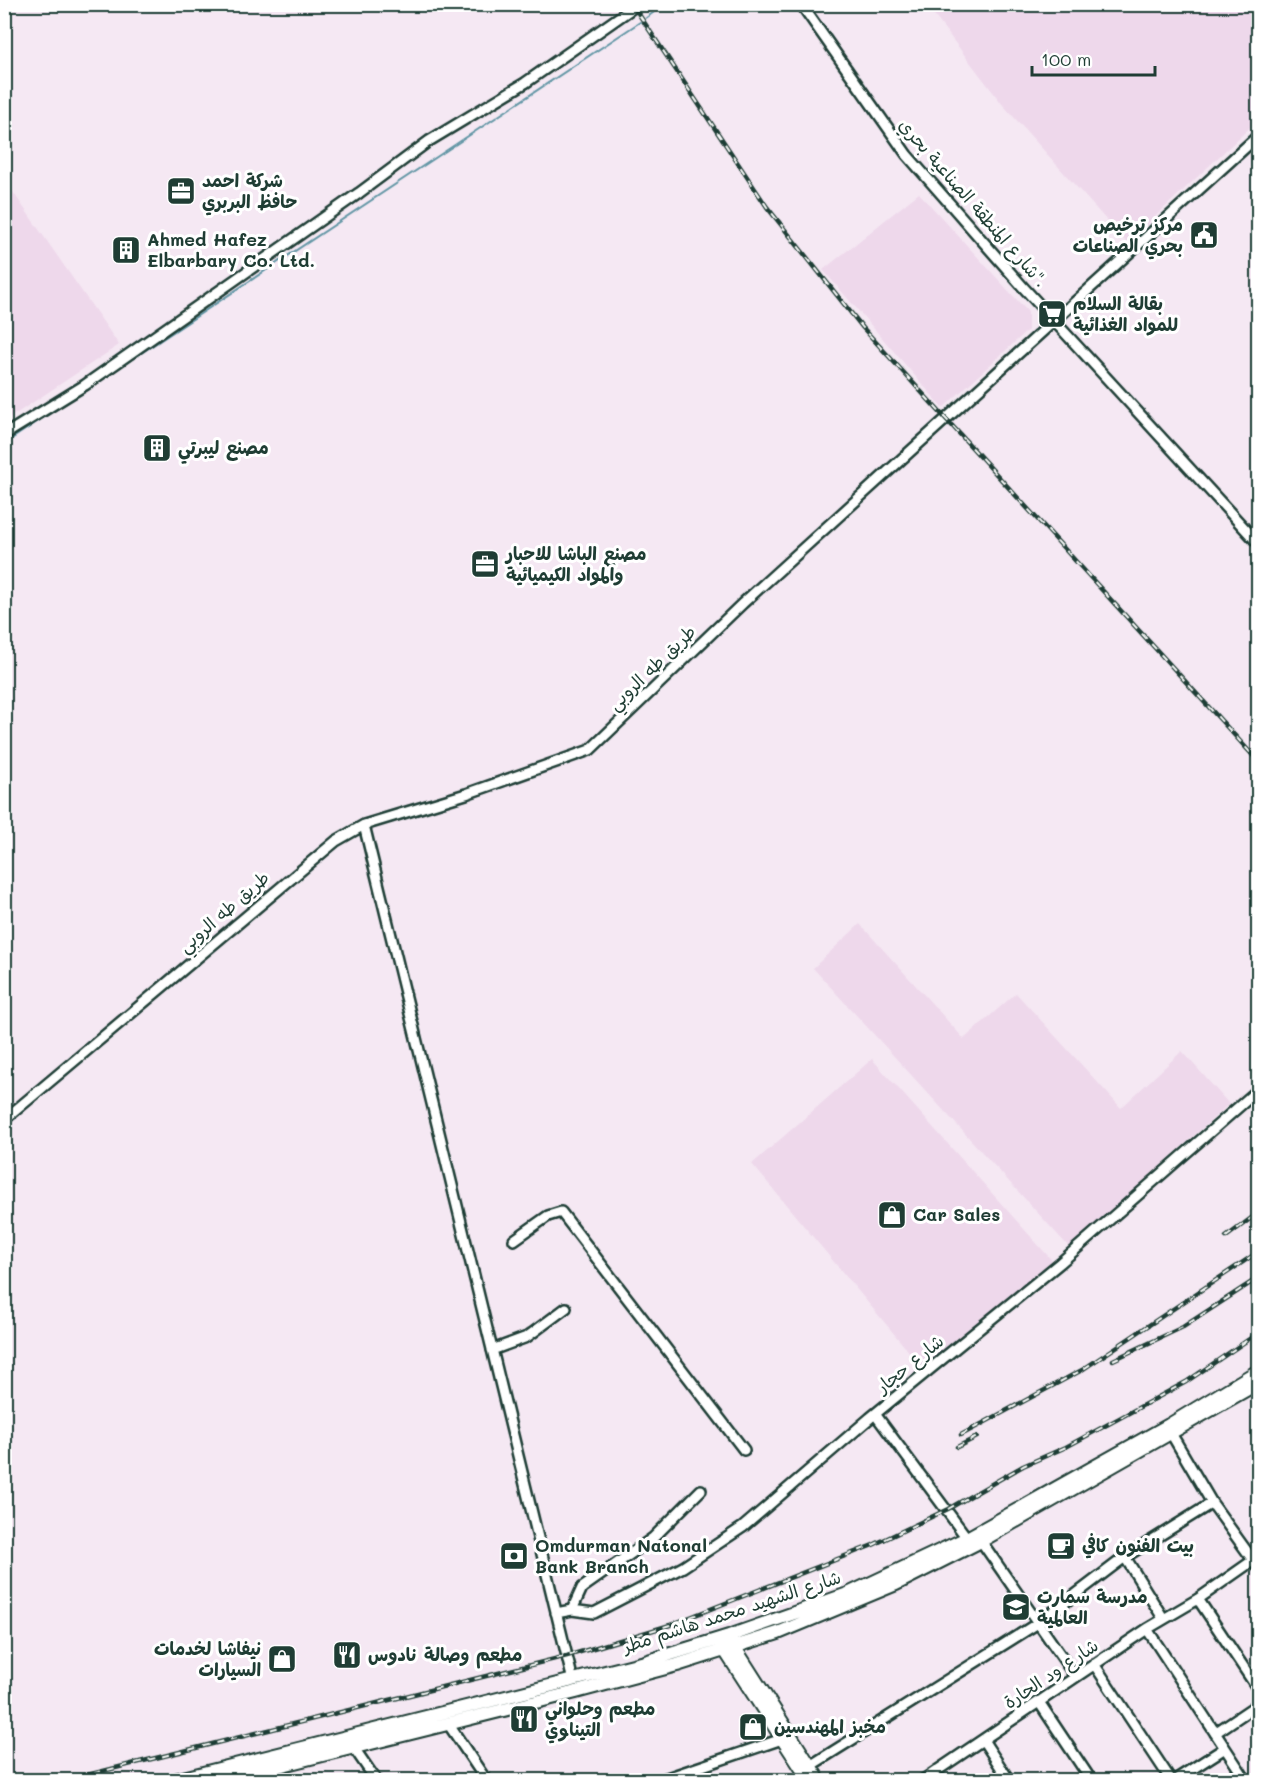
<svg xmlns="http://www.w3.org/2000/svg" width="1263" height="1785" font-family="Mali,'Playpen Sans Arabic',sans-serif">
	<rect width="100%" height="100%" fill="#f5e8f3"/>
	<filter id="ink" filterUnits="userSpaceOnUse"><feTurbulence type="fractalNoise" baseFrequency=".0167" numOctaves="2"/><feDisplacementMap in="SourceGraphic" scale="12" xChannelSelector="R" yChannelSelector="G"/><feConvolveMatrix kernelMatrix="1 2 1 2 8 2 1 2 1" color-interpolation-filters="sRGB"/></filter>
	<g filter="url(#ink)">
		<!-- built -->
		<path fill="#eed8eb" d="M926,5H1258V120L1127,243L1003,105Z
			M4,179L119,345L5,421H4Z
			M919,193L1028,312V330L943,408L823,270Z
			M860,924L964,1039L1016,993L1121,1108L1182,1051L1229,1104L1070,1248L813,968Z
			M872,1059L1057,1266L931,1378L752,1164Z"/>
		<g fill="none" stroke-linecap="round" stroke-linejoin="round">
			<!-- stream -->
			<path stroke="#6296a5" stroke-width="2" d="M646,18L665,4
				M90,387L640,22
				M4,444L85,390"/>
			<!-- minor casing -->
			<g stroke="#1f3d34" stroke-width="14">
				<path id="minor" d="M801,4L907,155L1023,287L1258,543
					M4,435L85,385L359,193L429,141L525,83L638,4
					M364,825L573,1681
					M4,1120L336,841L364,825L466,794L590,750L743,603L1258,136
					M514,1240L548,1216L561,1212L744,1450
					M492,1350L527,1337L566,1308
					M875,1414L967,1538
					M1172,1435L1212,1503L1258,1567
					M981,1541L1075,1676
					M1125,1557L1163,1618
					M1198,1599L1258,1689
					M572,1610L582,1588L653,1538L701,1490
					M556,1613L572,1610L594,1613L683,1567L743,1527L870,1418L1060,1263L1258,1090
					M1147,1629L1246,1780
					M1094,1664L1171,1780
					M1039,1702L1091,1780
					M449,1725L486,1780
					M1215,1733L1258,1704
					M983,1740L1009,1780
					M354,1748L376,1780
					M810,1766L1038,1623L1125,1557L1212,1503
					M271,1768L275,1780
					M661,1780L782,1739
					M923,1780L1147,1629L1198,1599L1258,1557
					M1175,1780L1225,1748"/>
			</g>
			<!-- major casing -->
			<g stroke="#1f3d34" stroke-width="16">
				<path id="major" d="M730,1640L819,1780
					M720,1643L809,1780
					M175,1780L645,1662L729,1636L848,1594L967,1538L1169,1425L1258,1371
					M222,1780L576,1692L677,1665L778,1633L896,1584L981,1541L1258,1383"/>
			</g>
			<!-- minor -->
			<use href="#minor" stroke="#fff" stroke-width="9"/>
			<!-- major -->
			<use href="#major" stroke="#fff" stroke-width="12"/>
			<!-- rail casing -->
			<g stroke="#1f3d34" stroke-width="4.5">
				<path id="rail" d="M632,4L767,207L863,328L1258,761
					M1226,1237L1258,1213
					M1113,1360L1183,1327L1258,1278
					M961,1435L1082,1370L1258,1252
					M957,1447L977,1437
					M67,1780L567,1656L670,1625L873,1545L948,1509L1023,1466L1066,1447L1186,1382L1258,1333"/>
			</g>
			<!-- rail -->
			<use href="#rail" stroke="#fff" stroke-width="2" stroke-dasharray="7" stroke-linecap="butt"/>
		</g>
	</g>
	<!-- icons -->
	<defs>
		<g id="office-square" transform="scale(1.5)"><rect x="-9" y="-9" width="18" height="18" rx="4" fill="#1f3d34" stroke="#fff"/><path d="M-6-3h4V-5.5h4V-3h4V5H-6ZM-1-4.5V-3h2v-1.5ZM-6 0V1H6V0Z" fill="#fff"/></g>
		<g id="civic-square" transform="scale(1.5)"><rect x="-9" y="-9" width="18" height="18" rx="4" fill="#1f3d34" stroke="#fff"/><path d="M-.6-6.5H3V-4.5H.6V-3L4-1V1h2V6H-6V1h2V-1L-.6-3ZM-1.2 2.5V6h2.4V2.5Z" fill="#fff"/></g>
		<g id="building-square" transform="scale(1.5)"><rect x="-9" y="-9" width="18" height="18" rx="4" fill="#1f3d34" stroke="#fff"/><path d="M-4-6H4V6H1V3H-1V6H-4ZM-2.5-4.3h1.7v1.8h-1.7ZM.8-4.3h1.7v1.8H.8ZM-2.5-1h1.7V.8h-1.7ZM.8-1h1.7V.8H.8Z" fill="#fff"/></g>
		<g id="supermarket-square" transform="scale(1.5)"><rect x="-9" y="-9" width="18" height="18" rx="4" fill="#1f3d34" stroke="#fff"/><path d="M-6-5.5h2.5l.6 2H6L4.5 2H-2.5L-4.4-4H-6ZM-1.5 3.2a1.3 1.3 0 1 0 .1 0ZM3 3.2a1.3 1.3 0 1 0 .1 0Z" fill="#fff"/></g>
		<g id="shop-square" transform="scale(1.5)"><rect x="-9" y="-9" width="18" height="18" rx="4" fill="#1f3d34" stroke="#fff"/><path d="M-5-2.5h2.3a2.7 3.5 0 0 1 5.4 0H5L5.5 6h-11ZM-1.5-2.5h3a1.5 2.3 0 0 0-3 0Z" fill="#fff"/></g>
		<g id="cafe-square" transform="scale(1.5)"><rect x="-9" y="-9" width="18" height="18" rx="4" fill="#1f3d34" stroke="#fff"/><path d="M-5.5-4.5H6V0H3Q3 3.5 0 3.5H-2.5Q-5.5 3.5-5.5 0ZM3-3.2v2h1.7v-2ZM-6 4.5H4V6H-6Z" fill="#fff"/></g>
		<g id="bank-square" transform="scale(1.5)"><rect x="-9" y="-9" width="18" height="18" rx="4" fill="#1f3d34" stroke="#fff"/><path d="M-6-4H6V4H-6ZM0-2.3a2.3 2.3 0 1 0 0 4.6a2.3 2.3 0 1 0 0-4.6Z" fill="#fff"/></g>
		<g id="school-square" transform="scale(1.5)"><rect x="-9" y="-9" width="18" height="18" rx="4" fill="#1f3d34" stroke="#fff"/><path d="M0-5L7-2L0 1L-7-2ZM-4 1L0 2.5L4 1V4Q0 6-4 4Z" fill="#fff"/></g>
		<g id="restaurant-square" transform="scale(1.5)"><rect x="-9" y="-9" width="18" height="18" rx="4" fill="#1f3d34" stroke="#fff"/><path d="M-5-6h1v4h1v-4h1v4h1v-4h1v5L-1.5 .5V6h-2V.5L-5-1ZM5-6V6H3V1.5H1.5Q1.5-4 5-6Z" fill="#fff"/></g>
	</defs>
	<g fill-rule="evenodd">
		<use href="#office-square" x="181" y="191"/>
		<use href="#civic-square" x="1204" y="235"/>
		<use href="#building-square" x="126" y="250"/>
		<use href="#supermarket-square" x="1052" y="314"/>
		<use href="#building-square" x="157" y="448"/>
		<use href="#office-square" x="485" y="564"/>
		<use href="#shop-square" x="892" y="1215"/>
		<use href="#cafe-square" x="1061" y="1546"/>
		<use href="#bank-square" x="514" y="1556"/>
		<use href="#school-square" x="1016" y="1607"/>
		<use href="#restaurant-square" x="347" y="1655"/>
		<use href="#shop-square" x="282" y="1659"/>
		<use href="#restaurant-square" x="524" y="1719"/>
		<use href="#shop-square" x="753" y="1727"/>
	</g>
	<g text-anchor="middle" stroke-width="6" stroke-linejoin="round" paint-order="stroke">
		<!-- poi labels -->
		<g font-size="18" font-weight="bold" fill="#1f3d34" stroke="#fff" text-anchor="start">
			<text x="202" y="187">شركة احمد<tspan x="202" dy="21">حافظ البربري</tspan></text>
			<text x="1183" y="231" text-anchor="end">مركز ترخيص<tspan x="1183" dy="21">بحري الصناعات</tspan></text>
			<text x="147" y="246">Ahmed Hafez<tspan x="147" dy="21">Elbarbary Co. Ltd.</tspan></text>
			<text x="1073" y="310">بقالة السلام<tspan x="1073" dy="21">للمواد الغذائية</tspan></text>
			<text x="178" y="454">مصنع ليبرتي</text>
			<text x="506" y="560">مصنع الباشا للاحبار<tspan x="506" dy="21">والمواد الكيميائية</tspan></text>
			<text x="913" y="1221">Car Sales</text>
			<text x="535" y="1552">Omdurman Natonal<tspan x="535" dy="21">Bank Branch</tspan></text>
			<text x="1082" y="1552">بيت الفنون كافي</text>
			<text x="1037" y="1603">مدرسة سمارت<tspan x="1037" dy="21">العالمية</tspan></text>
			<text x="261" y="1655" text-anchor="end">نيفاشا لخدمات<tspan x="261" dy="21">السيارات</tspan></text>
			<text x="368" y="1661">مطعم وصالة نادوس</text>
			<text x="545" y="1715">مطعم وحلواني<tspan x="545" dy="21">التيناوي</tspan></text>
			<text x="774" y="1733">مخبز المهندسين</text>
		</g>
		<!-- street labels -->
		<g font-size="18" fill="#1f3d34" stroke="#fff">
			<text transform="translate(973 203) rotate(49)" y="6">شارع المنطقة الصناعية بحري".</text>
			<text transform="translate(652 668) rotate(-44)" y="6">طريق طه الروبي</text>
			<text transform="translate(224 912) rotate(-41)" y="6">طريق طه الروبي</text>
			<text transform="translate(910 1364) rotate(-39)" y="6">شارع حجار</text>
			<text transform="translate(732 1612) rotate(-18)" y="6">شارع الشهيد محمد هاشم مطر</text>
			<text transform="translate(1051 1674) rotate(-34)" y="6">شارع ود الحارة</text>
		</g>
	</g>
	<!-- margin -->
	<rect width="1263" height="1785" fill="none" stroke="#fff" stroke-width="24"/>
	<rect x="12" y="12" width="1239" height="1761" fill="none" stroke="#1f3d34" stroke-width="2" filter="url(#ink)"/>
	<!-- scale -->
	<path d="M1032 66v9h123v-9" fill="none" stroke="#1f3d34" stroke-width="3"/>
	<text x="1041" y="66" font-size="18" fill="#1f3d34" stroke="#ffffff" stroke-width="4.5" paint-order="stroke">100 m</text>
</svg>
